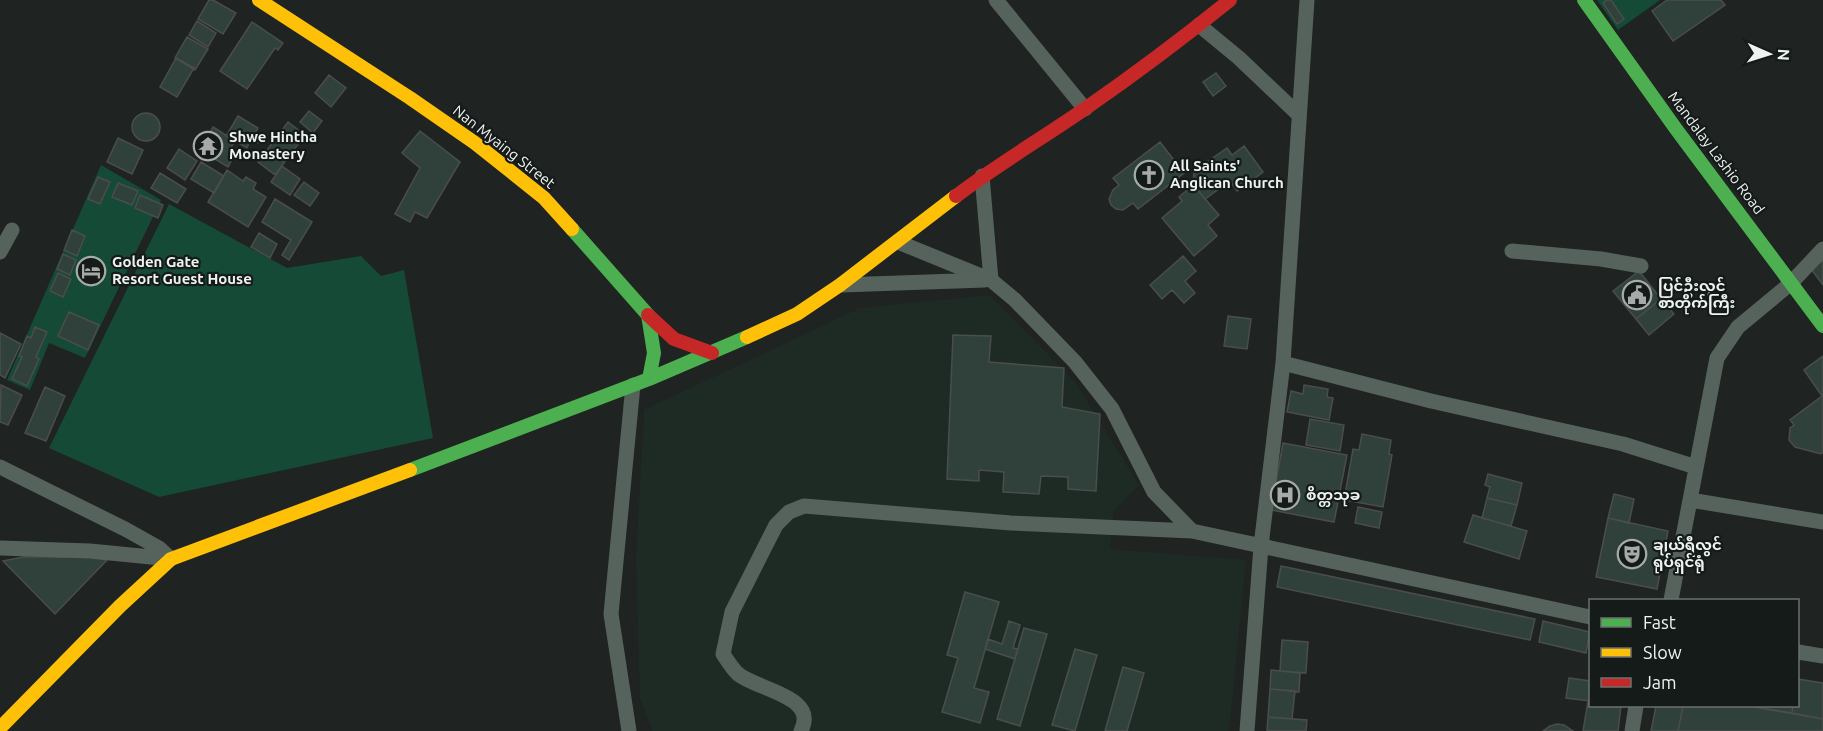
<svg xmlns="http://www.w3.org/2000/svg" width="1823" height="731" font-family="Ubuntu,'Noto Sans Myanmar',sans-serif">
	<rect width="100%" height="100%" fill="#1f2321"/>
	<!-- built -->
	<path fill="#1e2b25" d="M990,295L1076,383L1139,485L1114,511L1110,549L1246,560L1229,731H652L640,698L636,559L644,410L860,308Z"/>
	<!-- green -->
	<path fill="#154a37" d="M1597,0H1660L1618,30Z
		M101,165L161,200L85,358L49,343L30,390L7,380Z
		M169,204L287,268L361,256L381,276L404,270L433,438L159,497L49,448Z"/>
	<!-- building -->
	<path fill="#30413c" stroke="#4a4d4c" stroke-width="1.5" d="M209,0H213L236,13L223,34L198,19Z
		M1607,0H1611L1624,19L1617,24L1603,3Z
		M1667,0H1721L1725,5L1673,41L1652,11Z
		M197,21L216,33L208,47L189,35Z
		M252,22L283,43L278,50L275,48L247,89L220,71Z
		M187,37L208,49L195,70L175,58Z
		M176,58L194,68L177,97L160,87Z
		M1216,73L1226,86L1213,96L1203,82Z
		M329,75L346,88L331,107L315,93Z
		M309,111L322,121L313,133L300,122Z
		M132 127a14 14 0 1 1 28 0a14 14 0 1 1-28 0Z
		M238,116L258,128L255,133L262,137L258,143L251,139L247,148L226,136Z
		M288,122L305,135L275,175L258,162Z
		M213,127L235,141L230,149L236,152L228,167L200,150Z
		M420,131L460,162L427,218L415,212L410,222L395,214L420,168L402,153Z
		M118,138L143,150L132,174L107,162Z
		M1160,142L1184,173L1138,209L1133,203L1123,210L1116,209L1111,205L1109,199L1113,190L1119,185L1113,178Z
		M1244,146L1263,172L1237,191L1230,181L1205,199L1193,185L1194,171L1227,148L1232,155Z
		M179,149L197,161L185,180L167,168Z
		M201,162L224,176L214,193L191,179Z
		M282,166L300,179L290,195L271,182Z
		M227,170L243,181L246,177L256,183L253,189L266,197L248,227L208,202Z
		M160,173L186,189L177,203L151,188Z
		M98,177L110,182L100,204L88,199Z
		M304,182L319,193L310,206L294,195Z
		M118,183L138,191L132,205L112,197Z
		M1193,185L1219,215L1208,225L1217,236L1194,256L1162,218L1182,201L1179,197Z
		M140,195L163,205L158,218L135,208Z
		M275,199L312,222L289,260L282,255L291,240L262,222Z
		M72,230L85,236L77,256L64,250Z
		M259,233L277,244L270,258L251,247Z
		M63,254L76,260L70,275L57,269Z
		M1183,256L1196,271L1185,281L1195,293L1184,303L1172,290L1162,299L1150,285Z
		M1823,260V285L1811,269Z
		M1639,271L1661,299L1636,319L1613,291Z
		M58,273L71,279L63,297L50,291Z
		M1661,299L1674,314L1649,335L1636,319Z
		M69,312L99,325L88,350L58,336Z
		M1228,316L1251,319L1247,349L1224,346Z
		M35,327L47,332L36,357L39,359L27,386L12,379L22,357L19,356L27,336L31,338Z
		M0,333L21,344L5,378L0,375Z
		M953,335L991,336L989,362L1064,368L1062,407L1100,414L1096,491L1068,489V477L1041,476L1039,494L1003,492L1004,472L979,470V481L947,479Z
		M1823,356V452L1821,454L1795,447L1789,440L1790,428L1794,425L1790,420L1822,396L1804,370Z
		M1,385L22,395L8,425L0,422Z
		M1304,385L1328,389L1327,397L1333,398L1329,420L1287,412L1291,391L1303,394Z
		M45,387L65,396L46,441L25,433Z
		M1310,419L1344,425L1340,451L1306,445Z
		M1362,434L1391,440L1389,454L1392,455L1383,507L1344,500L1353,449L1359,450Z
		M1283,443L1347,455L1334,522L1271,510Z
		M1488,474L1522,483L1517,505L1487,498L1490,487L1485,485Z
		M1614,494L1634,499L1629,523L1608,518Z
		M1487,498L1517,505L1511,526L1482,518Z
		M1358,507L1382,512L1379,528L1355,523Z
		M1473,515L1527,531L1519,559L1464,542Z
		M1608,518L1668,531L1657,589L1596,577Z
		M23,557H90L107,560L55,614L3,561Z
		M1281,566L1535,619L1530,640L1277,587Z
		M965,592L999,602L974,688L989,692L980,723L942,712L958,658L947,655Z
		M1009,621L1020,625L1013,648L1018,649L1015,659L985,649L988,639L1002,644Z
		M1543,621L1590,632L1586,653L1539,642Z
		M1024,628L1047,634L1020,726L997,719Z
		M1282,640L1308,642L1306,673L1280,671Z
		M1075,649L1097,655L1075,731L1052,725Z
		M1123,667L1144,673L1127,731H1105Z
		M1271,670L1300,673L1299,692L1270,689Z
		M1569,678L1590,681V701L1566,698Z
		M1798,679L1823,683V719L1792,713L1793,706H1798Z
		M1270,689L1295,691L1292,719L1268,717Z
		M1588,701H1590V706H1621L1618,731H1583Z
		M1656,706H1683L1678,731H1651Z
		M1683,706H1748L1823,719V731H1678Z
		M1748,706H1793L1792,713Z
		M1268,717L1307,720L1306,731H1267Z
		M1557,724L1564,725L1573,731H1543L1550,726Z"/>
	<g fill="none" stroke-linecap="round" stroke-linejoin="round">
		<!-- street -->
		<path stroke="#56635c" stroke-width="15" d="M996,0L1085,109
			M1199,25L1239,58L1299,115
			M982,176L991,280
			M898,242L991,280L1015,300L1075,362L1112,409L1154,492L1192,531L1590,617
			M1512,251L1601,259L1641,266
			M0,252L12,230
			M841,285L985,280
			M1283,363L1431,401L1623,444L1696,467
			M0,467L125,529L159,548L171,559
			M1690,500L1823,522
			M0,548L90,551L171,559
			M1671,600L1717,358L1738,327L1791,283L1823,249
			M1798,652L1823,656
			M629,731L611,614L633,385
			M801,731C819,695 755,690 737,673C732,668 727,660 723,654L732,612L776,525L789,512L804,506L1011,523L1192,531
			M1247,731L1261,546L1283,363L1307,0
			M1632,731L1636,706"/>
		<!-- fast -->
		<path stroke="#4caf50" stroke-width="14" d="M1584,0L1676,129L1823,326
			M572,229L648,315L654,353L649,379
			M410,470L649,379L747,337"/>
		<!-- slow -->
		<path stroke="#ffc107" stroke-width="14" d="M259,0L410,98L475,143L544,198L572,229
			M747,337L797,314L840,285L956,196
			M0,728L120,606L171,559L410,470"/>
		<!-- jam -->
		<path stroke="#c62828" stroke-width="14" d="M956,196C998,164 1043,138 1086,108C1135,74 1183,38 1230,0
			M648,315L674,339L712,353"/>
	</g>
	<!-- icons -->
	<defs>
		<g id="temple-ring" transform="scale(1.5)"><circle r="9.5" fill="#141b18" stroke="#a6aaa8" stroke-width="1.5"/><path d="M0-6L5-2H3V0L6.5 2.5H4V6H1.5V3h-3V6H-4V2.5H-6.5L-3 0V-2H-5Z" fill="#a6aaa8"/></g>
		<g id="church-ring" transform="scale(1.5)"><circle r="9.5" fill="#141b18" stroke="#a6aaa8" stroke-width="1.5"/><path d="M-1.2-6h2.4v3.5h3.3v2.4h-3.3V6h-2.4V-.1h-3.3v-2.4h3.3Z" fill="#a6aaa8"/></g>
		<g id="hotel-ring" transform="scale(1.5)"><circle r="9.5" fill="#141b18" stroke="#a6aaa8" stroke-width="1.5"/><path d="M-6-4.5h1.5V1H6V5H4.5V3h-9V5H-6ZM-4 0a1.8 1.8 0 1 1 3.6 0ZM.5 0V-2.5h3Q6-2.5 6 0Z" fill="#a6aaa8"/></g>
		<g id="civic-ring" transform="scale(1.5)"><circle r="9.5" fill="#141b18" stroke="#a6aaa8" stroke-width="1.5"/><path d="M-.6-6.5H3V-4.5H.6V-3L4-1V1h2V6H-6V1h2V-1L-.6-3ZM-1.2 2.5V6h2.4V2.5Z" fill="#a6aaa8"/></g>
		<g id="hospital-ring" transform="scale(1.5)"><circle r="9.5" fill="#141b18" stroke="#a6aaa8" stroke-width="1.5"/><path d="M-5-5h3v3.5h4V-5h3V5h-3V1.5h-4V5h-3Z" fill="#a6aaa8"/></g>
		<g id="theatre-ring" transform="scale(1.5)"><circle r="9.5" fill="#141b18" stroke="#a6aaa8" stroke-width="1.5"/><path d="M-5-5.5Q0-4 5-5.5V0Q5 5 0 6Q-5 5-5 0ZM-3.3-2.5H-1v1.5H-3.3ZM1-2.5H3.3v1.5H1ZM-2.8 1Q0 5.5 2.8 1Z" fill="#a6aaa8"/></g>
	</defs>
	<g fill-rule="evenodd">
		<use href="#temple-ring" x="208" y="146"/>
		<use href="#church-ring" x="1149" y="175"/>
		<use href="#hotel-ring" x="91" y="271"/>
		<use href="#civic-ring" x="1637" y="295"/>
		<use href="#hospital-ring" x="1285" y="495"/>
		<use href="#theatre-ring" x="1632" y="554"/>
	</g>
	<g text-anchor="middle" stroke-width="4.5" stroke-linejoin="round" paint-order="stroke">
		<!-- poi labels -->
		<g font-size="15" font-weight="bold" fill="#eef3f1" stroke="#141b18" text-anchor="start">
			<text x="229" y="142">Shwe Hintha<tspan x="229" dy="17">Monastery</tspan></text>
			<text x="1170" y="171">All Saints'<tspan x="1170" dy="17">Anglican Church</tspan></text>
			<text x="112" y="267">Golden Gate<tspan x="112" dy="17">Resort Guest House</tspan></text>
			<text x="1658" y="291">ပြင်ဦးလွင်<tspan x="1658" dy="17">စာတိုက်ကြီး</tspan></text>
			<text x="1306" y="500">စိတ္တသုခ</text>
			<text x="1653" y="550">ချယ်ရီလွင်<tspan x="1653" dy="17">ရုပ်ရှင်ရုံ</tspan></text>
		</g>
		<!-- street labels -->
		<g font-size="15" fill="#eef3f1" stroke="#141b18">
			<text transform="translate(504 147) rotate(38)" y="5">Nan Myaing Street</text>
			<text transform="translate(1716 153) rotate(53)" y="5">Mandalay Lashio Road</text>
		</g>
	</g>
	<!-- legend -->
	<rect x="1589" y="599" width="210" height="108" fill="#141b18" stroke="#6b716f" stroke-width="1.5"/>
	<rect x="1601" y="618" width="30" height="9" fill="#4caf50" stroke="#6b716f" stroke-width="1.5"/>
	<text x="1643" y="629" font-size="18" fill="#eef3f1">Fast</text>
	<rect x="1601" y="648" width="30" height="9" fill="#ffc107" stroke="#6b716f" stroke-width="1.5"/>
	<text x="1643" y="659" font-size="18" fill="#eef3f1">Slow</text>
	<rect x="1601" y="678" width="30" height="9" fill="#c62828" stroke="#6b716f" stroke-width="1.5"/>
	<text x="1643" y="689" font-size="18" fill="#eef3f1">Jam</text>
	<!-- north arrow -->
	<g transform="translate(1769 54) rotate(93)" stroke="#141b18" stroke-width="4.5" paint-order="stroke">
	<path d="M0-4.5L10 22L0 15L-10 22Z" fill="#eef3f1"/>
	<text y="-9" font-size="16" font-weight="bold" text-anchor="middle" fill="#eef3f1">N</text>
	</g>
</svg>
